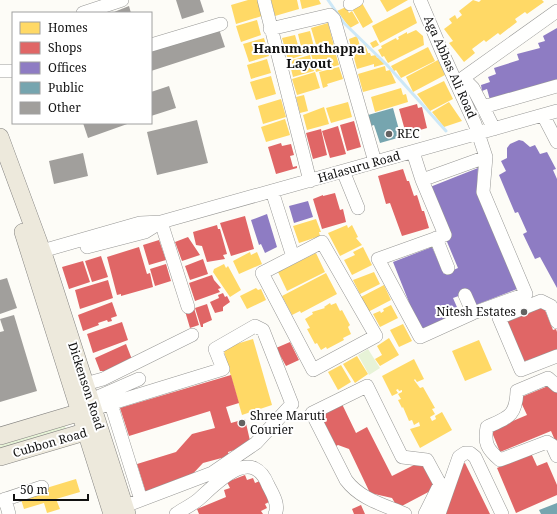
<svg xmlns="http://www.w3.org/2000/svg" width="557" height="514" font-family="'Noto Serif',serif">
	<rect width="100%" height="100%" fill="#fdfcf7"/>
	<!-- green -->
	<path fill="#e7f3d7" d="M368,349L380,368L369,375L358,355Z
		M65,425L66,429L0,448V444Z"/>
	<!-- homes -->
	<path fill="#ffd966" d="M248,0H258L262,16L236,24L231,5Z
		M271,0H297L299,9L275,16Z
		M300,0H319L321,4L302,9Z
		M380,0H408L387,12Z
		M473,0L479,2L481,0H542L544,2L527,14L525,12L515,19L517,22L500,35L498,33L486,42L484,40L472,49L475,53L464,62L449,43L453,41L444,29L452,23L449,19L455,15L457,19L462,15L459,11Z
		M362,3L373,22L363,28L352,9Z
		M411,6L417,23L380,43L372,26Z
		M346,7L349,13L352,11L359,23L350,28L337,11Z
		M257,20L261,35L241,42L236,26Z
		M328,23L334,46L318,51L311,28Z
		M416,30L423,36L424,45L388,63L384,56L382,57L378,50L382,48L381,46L396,38L397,40L399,39L398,37L407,32V34Z
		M310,31L315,51L288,60L282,38L295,35L300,52L302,51L298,34Z
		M357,36L360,46L365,44L368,53H370L371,56L376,55L377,58L379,57L385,64L374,67V64L357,69L349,39Z
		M264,38L269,56L249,62L243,44Z
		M376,40L379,45L373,48L370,43Z
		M428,47L435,61L401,78L396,70L394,71L391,66Z
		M334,48L339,65L316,72L311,54Z
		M310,55L314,71L293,77L289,61Z
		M267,59L271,73L251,79L247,65Z
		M438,60L445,75L413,92L406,77Z
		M385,66L386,71L390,70L396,83L363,92L358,74Z
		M339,67L343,79L327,84L328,86L323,88L319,72Z
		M315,72L320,88L297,95L292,79Z
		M271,76L276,94L256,100L250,82Z
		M444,81L453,99L430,111L417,94Z
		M401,88L403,95L406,94L408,102L375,112L371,97Z
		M304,95L308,111L300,113L296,97Z
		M281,99L286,117L263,124L258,106Z
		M348,102L352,117L331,123L326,108Z
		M449,102L462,121L444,127L432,112Z
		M324,107L329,124L307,130L303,115Z
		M285,119L290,135L266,142L261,127Z
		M316,219L321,232H319L320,236L299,243L293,226Z
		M347,225L348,228L352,225L358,237L356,238L362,245L340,256L328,233Z
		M363,247L372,265L352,275L344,260L355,255L353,252Z
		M250,252L251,255L257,252L262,264L239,274L233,261Z
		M316,253L325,272L287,291L278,272Z
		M224,264L226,268L228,266L241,290L230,297L213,272L214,269Z
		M374,272L380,284L360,294L353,280Z
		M326,273L337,294L301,313L300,311L292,315L282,296Z
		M384,285L391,300L368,312L361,297Z
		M256,288L258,290L261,289L266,300L247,309L240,296Z
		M330,303L331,305L336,303L340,311L342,310L350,325L348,327L351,334L343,338L344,340L327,349L326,347L321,350L317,343L315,344L307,329L310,328L305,319L313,314L312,312L325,308L324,307Z
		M391,305L398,318L380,327L373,314L380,311L381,313L384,311L383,309Z
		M403,324L412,341L399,347L390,330Z
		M389,338L399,355L380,366L375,359L382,355L377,346Z
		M253,339L272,405L242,415L223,348Z
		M479,340L492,370L465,381L452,351Z
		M357,356L368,374L355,383L343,364Z
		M414,359L424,379L417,382L415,379L414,380L420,388L423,387L435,408L432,409L435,414L430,417L432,421L436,419L435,416L442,412L452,430L420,448L410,429L420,426L419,422L414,425L412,420L409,421L403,407L402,408L398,400L401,399L398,394L402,392V390L399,391L398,389L396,390L398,393L392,396L382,376Z
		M341,365L351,382L338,390L328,372Z
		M76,479L80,492L56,499L60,509L47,513L44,503L24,509L20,496Z"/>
	<!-- shops -->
	<path fill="#e06666" d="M417,104L418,108L422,107L427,128L406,134L399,109Z
		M354,121L361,147L347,151L340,125Z
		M338,126L346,154L330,158L322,131Z
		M321,129L327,155L313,159L306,133Z
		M281,143L282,146L291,144L294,155L290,156L293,167L297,166V168L276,174L268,147Z
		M403,169L407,181H409L414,196L417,195L422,211H424L429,228L402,236L390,203L386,204L378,176Z
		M335,193L340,210L343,209L346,222L322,229L313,199L323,195V196Z
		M245,216L254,249L231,256L220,223Z
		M217,225L218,229H220L227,254L223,255L225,259L207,262L202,246L196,245L193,232Z
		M188,237L200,255L182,261L175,242Z
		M159,240L166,260L149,265L143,245Z
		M139,247L147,274L150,273L153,287L121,296V294L117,295L107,257Z
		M101,256L108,277L92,282L85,261Z
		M203,259L208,274L190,280L185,266Z
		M83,261L90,282L69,289L62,267Z
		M166,264L171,281L155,286L150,269Z
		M212,275L214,280L221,288L218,289L220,292L195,301L189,283Z
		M108,280L113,298L80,309L75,290Z
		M223,293L225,297L227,296L230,302L223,307V311L215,313L210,302L219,298L218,295Z
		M112,302L117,316L111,318L112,321L108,322L107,320L98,323L99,325L83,331L78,315Z
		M207,304L212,320L203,324V327H201L195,308Z
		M543,305L553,330L556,329L557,332V351L522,362L505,321Z
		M194,308L199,325L190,328L185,311Z
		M122,322L128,340L93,353L87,334Z
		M290,342L299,360L286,366L276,348Z
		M126,344L133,362L104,375L103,371H100L95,358Z
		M231,375L239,403L226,407L231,423L245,419L251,445L228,452L229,456L203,463L187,480L146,493L137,464L176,452L192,434L215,428L210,411L129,436L120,408Z
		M553,384L557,392V445L551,431L500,452L491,430L527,415L519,398Z
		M342,404L356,433L367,427L392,476L422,461L436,488L398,508L392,498L370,493L349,449L338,445L334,447L319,416Z
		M531,453L537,466L547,462L557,485V495L516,513L497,468Z
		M465,463L490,514H444L460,465Z
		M245,475L247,480L253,478L255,483L262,480L271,501L265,504L267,508L261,511L263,514H199L197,509L226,497L224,490L230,488L227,482Z
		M361,505L365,514H354L352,509Z"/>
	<!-- offices -->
	<path fill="#8e7cc3" d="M557,28V81L490,100L487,89L482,91L481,85L490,82L488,77L496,74L494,68L519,60L517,54L540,48L538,43L545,41L543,36Z
		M519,140L523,141L530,147L535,145L540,154L547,152L556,169L553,170L557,179V288L540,257L535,259L523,234L527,232L518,212L515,213L499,175L506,171L501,161L507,158V148L510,144Z
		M478,168L477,189L517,289L473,306L467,293L453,298L460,314L420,330L393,262L432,247L444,274L458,268L445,237L430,187Z
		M308,201L313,217L294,223L289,206Z
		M267,214L277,247L265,253L261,244L259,245L251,220Z"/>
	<!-- public -->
	<path fill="#76a5af" d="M393,108L401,137L380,143L374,125L371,126L368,115Z
		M557,503V514H541L539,510Z"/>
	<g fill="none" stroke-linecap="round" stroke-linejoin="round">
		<!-- stream -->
		<path stroke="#cde8f7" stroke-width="3" d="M328,0L344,23L387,65L446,131"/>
	</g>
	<!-- building -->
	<path fill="#a19f9c" d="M176,0H200L204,12L182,19Z
		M129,6L131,13H115L114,12Z
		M219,29L225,47L151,71V51Z
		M169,86L176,108L151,116V92Z
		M197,120L208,163L157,175L147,132Z
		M83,123H130L88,138Z
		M83,153L88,176L54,184L49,161Z
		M7,278L17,308L0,314V280Z
		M14,315L37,391L0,402V332L4,331L0,319Z"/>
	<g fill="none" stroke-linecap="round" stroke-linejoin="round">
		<!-- minor casing -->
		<g stroke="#979795" stroke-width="14">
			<path id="minor" d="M264,0L310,181
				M420,0L443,54L475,124L486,157L483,192L526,294L473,313L420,337L378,259L445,235L422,180L486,157
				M350,4L357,0
				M83,13L122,0
				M270,29L330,15L334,19L375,162
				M151,45L221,24
				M0,71H13
				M463,78L473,88L483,107L557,86
				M456,83L557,11
				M483,107L494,129
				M543,115L557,142
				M413,152L422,180
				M343,171L358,208
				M272,191L293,257
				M161,222L188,307
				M436,238L448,268
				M322,242L376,336L313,370L262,273Z
				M87,247L145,232L161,222
				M35,253L140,223L161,222L557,111
				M465,295L473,313
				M557,322L551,306L541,301L499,318L521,370L557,356
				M85,384L103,379L192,335
				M557,386L548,378L517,391C516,416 509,417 487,427C484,443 487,449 500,460L547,442L552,445L557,456
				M91,400L139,379
				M111,404L141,500
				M93,409L223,369L215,349L255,326L263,330L292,404L256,443L212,473L125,506
				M5,499L9,514
				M0,501L42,487
				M176,514C183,509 192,505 199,499C218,482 252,445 268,485C272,493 280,505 275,514
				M405,514C384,505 360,499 346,480L312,413L367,386L402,457L427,460L440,484L425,514
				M439,514L459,457L465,453H470L475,457L502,514"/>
		</g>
		<!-- major casing -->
		<g stroke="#858482" stroke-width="18">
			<path id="major" d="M0,137L45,259L127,514
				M23,232L112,514
				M0,436L91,409
				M0,457L98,428"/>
		</g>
		<!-- minor -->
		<use href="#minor" stroke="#fffffe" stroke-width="13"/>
		<!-- major -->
		<use href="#major" stroke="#ede9dc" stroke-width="17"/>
	</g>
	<!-- markers -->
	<g fill="#646362" stroke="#fff" stroke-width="1.5">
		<circle cx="389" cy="134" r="4"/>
		<circle cx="524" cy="312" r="4"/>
		<circle cx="242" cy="423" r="4"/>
	</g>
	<g text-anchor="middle" stroke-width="4" stroke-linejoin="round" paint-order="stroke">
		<!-- street labels -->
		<g font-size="12" fill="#111" stroke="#fff">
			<text transform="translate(450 67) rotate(66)" y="4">Aga Abbas Ali Road</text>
			<text transform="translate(359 167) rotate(-16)" y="4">Halasuru Road</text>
			<text transform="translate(86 386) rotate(72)" y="4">Dickenson Road</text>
			<text transform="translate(50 443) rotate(-16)" y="4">Cubbon Road</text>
		</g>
		<!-- poi labels -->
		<g font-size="12" fill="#111" stroke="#fff" text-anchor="start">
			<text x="397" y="138">REC</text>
			<text x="516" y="316" text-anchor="end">Nitesh Estates</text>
			<text x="250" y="420">Shree Maruti<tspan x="250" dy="14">Courier</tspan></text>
		</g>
		<!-- neighbourhood labels -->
		<g font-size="13" font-weight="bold" fill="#111" stroke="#fff">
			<text x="309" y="53">Hanumanthappa<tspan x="309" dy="15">Layout</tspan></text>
		</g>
	</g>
	<!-- legend -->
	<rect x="12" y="12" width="140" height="112" fill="#ffffff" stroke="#a0a0a0"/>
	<rect x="20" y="22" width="20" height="12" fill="#ffd966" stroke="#a0a0a0"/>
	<text x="48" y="32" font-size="12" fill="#111111">Homes</text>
	<rect x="20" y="42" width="20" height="12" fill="#e06666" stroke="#a0a0a0"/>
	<text x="48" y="52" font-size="12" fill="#111111">Shops</text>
	<rect x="20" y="62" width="20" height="12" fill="#8e7cc3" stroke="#a0a0a0"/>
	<text x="48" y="72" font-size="12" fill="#111111">Offices</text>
	<rect x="20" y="82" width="20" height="12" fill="#76a5af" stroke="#a0a0a0"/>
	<text x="48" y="92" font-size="12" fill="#111111">Public</text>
	<rect x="20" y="102" width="20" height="12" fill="#a19f9c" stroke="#a0a0a0"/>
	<text x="48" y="112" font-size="12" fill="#111111">Other</text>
	<!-- scale -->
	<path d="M14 494v6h74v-6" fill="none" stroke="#111111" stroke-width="2"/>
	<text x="20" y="494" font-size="12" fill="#111111" stroke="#ffffff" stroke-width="3" paint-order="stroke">50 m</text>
</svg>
